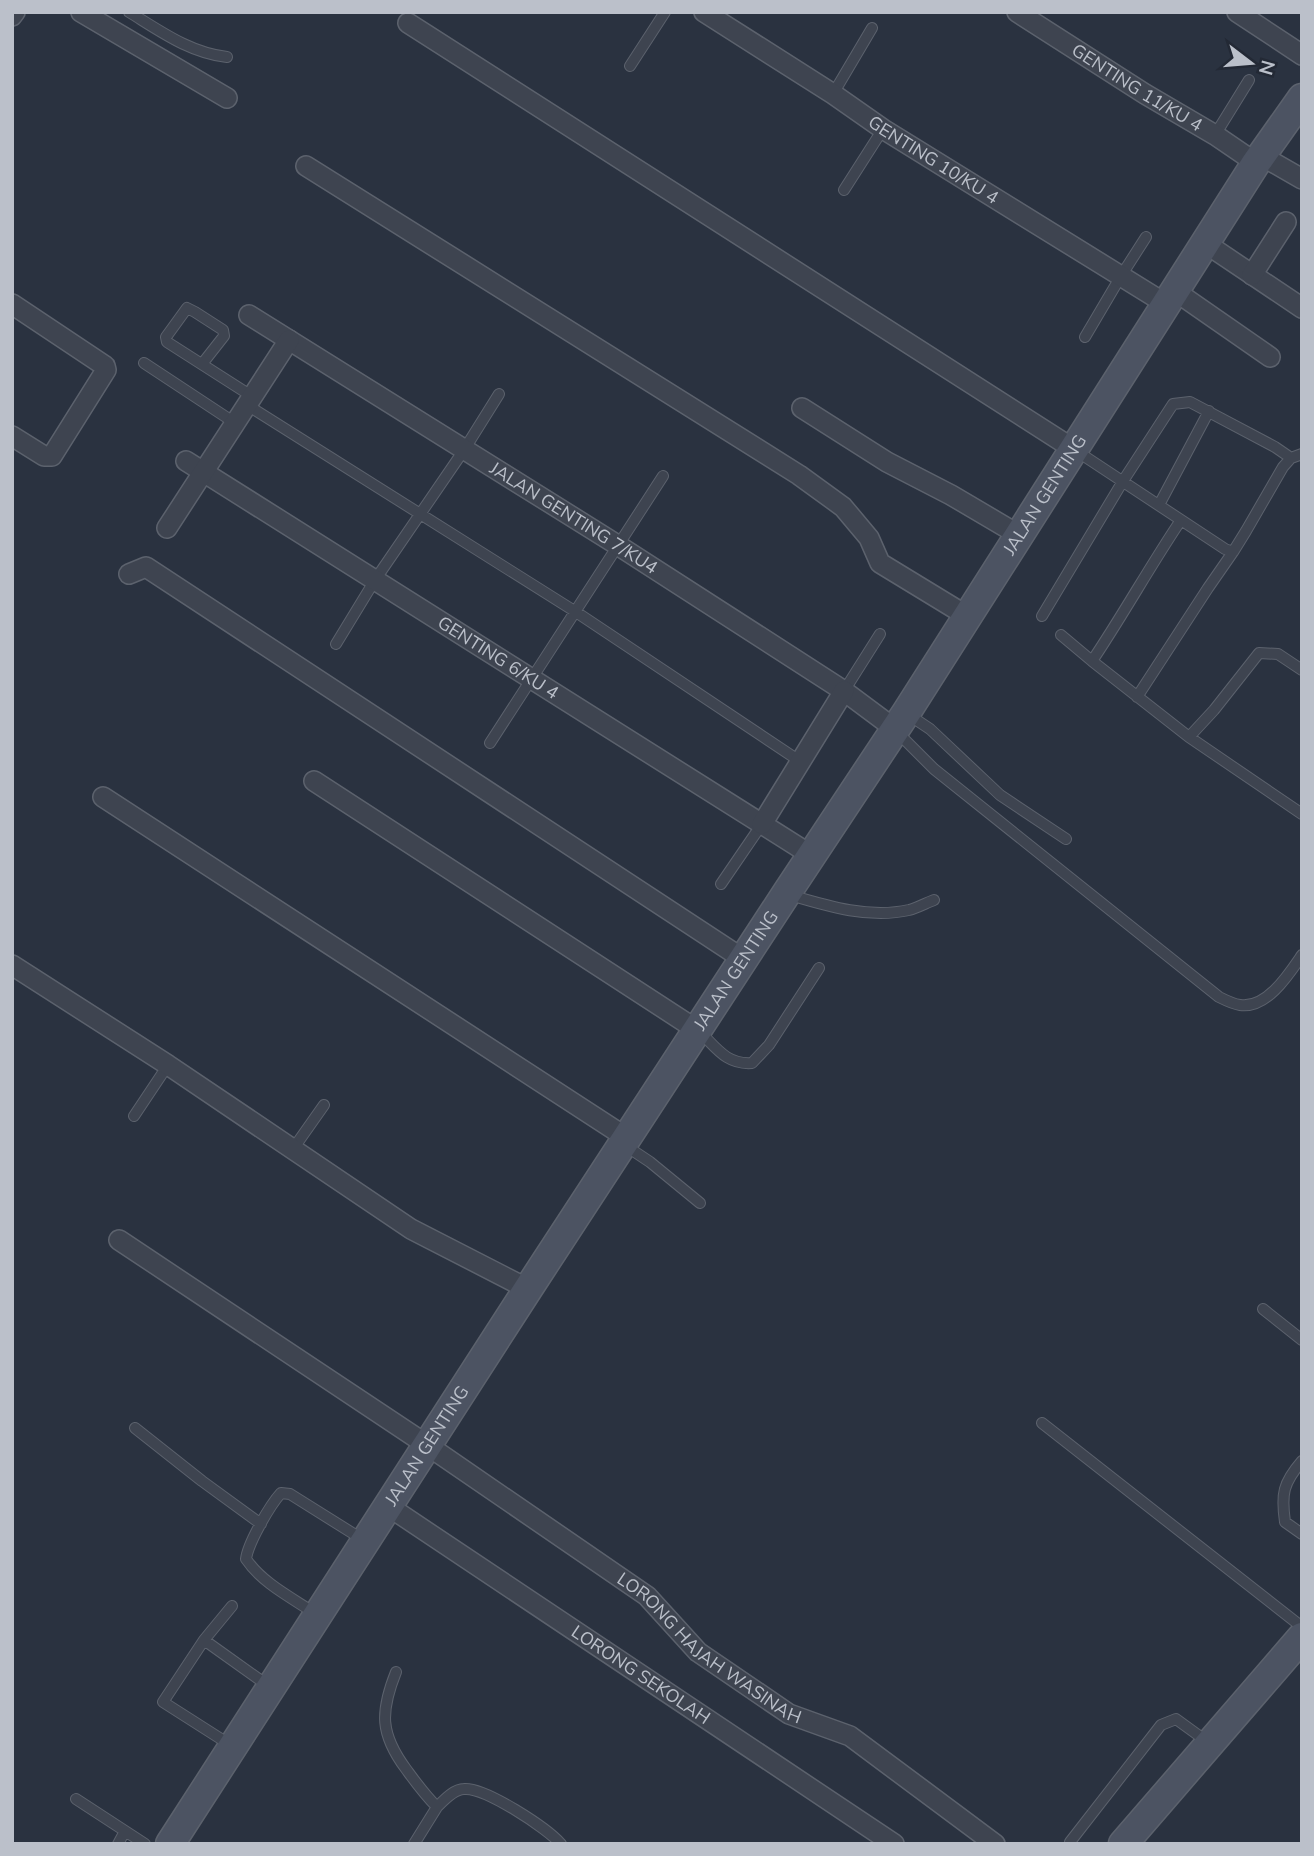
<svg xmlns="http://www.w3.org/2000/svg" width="1314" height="1856" font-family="'Nunito Sans',sans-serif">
	<rect width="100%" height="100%" fill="#2a3240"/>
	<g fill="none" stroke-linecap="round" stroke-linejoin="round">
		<!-- lane casing -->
		<g stroke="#5c626d" stroke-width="12">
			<path id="lane" d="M129,12C160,31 190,53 227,57
				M630,66L665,12
				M833,94L872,28
				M1215,135L1249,80
				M844,190L883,129
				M1085,337L1121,276L1146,237
				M144,363L235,423
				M202,364L224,336L223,330L195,312L187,308L166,337L167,342L253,397
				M247,405L576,612L801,762
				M1075,450L1225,549L1233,552L1246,531L1283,467L1291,458L1302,454
				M1159,505L1209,411
				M1042,616L1123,481L1173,404L1190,402L1275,447L1291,458
				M1061,635L1092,661C1123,615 1150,566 1181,520
				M336,644L375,580L464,450L499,394
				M1092,661L1189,737L1214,710L1259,653L1278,654L1302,670
				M844,691L880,634
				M1137,697L1208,588L1233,552
				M909,715L930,729L1000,795L1066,839
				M897,732L934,769L1219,997C1225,1000 1233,1004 1240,1005C1267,1009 1289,974 1302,955
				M1189,737L1302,814
				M490,743L663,476
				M721,884L762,824
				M790,895C827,906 869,919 909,910C917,908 926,903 934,900
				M699,1031C716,1047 726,1065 752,1063L769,1045L819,968
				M134,1116L168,1065
				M626,1146L650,1162L700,1203
				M293,1149L324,1105
				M1263,1309L1302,1340
				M1042,1423L1302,1627
				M135,1428L202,1481L261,1524
				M1302,1461C1283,1483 1281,1494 1285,1522L1302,1534
				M232,1606L204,1640L163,1702L232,1746
				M316,1614C292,1598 262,1583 246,1559C248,1543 270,1505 281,1493L290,1494L365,1541
				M204,1640L270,1687
				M396,1672C380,1712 380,1734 406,1769C417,1784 424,1794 437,1807C444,1800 454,1789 464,1789C485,1787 547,1828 561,1844
				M76,1799L145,1844
				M1070,1842L1161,1725L1176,1719L1209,1743
				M118,1844L125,1831
				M414,1844L437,1807"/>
		</g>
		<!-- street casing -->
		<g stroke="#5c626d" stroke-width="22">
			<g id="street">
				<path d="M81,12L227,98"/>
				<path id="s1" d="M704,12L833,94L883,129L1166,304"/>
				<path id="s2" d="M1017,12L1145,94L1215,135L1256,163"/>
				<path d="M1237,12L1302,55"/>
				<path d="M12,16L15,12"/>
				<path d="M408,23L1075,450"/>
				<path d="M1262,156L1302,179"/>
				<path d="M306,166L799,475L843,507L869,538L880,563L967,616"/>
				<path d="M1205,243L1302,308"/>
				<path d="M1252,275L1286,222"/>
				<path d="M1175,291L1270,357"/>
				<path d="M12,304L105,366L106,370L52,456H44L12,436"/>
				<path id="s3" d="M249,315L619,546L844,691L895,729"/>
				<path d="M802,408L887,462L951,495L1019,535"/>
				<path id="s4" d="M186,461L811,855"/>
				<path d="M167,528L289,340"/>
				<path d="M129,574L146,567L743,959"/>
				<path d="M314,781L697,1030"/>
				<path d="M103,797L627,1138"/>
				<path d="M762,824L844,691"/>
				<path d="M12,965L168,1065L411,1229L528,1289"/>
				<path id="s5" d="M119,1240L427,1445L647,1596L698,1652L789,1714L850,1736L995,1844"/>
				<path id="s6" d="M388,1506L894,1844"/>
			</g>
		</g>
		<!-- secondary casing -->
		<g stroke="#5c626d" stroke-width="31">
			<g id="secondary">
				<path id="s7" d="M170,1844L528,1289L786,894L906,713L1256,163L1302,98"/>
				<path d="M1123,1844L1302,1637"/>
			</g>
		</g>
		<!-- lane -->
		<use href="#lane" stroke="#3e4450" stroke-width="10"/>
		<!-- street -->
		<use href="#street" stroke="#3e4450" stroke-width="19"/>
		<!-- secondary -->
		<use href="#secondary" stroke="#4c5362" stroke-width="28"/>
	</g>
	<g text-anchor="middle" stroke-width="5" stroke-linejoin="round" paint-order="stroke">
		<!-- street labels -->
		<g font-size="18" fill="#bbc0ca" stroke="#232935">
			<text dy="6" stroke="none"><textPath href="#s2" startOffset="142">GENTING 11/KU 4</textPath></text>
			<text dy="6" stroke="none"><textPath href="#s1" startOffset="273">GENTING 10/KU 4</textPath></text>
			<text dy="6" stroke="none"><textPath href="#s7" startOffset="1608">JALAN GENTING</textPath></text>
			<text dy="6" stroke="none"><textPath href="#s3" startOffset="383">JALAN GENTING 7/KU4</textPath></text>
			<text dy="6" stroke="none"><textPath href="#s4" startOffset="369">GENTING 6/KU 4</textPath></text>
			<text dy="6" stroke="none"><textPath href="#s7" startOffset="1041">JALAN GENTING</textPath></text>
			<text dy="6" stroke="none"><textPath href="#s7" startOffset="474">JALAN GENTING</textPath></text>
			<text dy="6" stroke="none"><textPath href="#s5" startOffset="719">LORONG HAJAH WASINAH</textPath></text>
			<text dy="6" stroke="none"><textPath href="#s6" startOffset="304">LORONG SEKOLAH</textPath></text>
		</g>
	</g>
	<!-- border -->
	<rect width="1314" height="1856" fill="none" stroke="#bbc0ca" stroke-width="28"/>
	<!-- north arrow -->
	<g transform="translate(1251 63) rotate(106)" stroke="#232935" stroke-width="5" paint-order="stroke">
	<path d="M0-5L12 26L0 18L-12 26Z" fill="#bbc0ca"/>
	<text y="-10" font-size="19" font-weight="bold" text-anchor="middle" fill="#bbc0ca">N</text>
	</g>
</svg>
